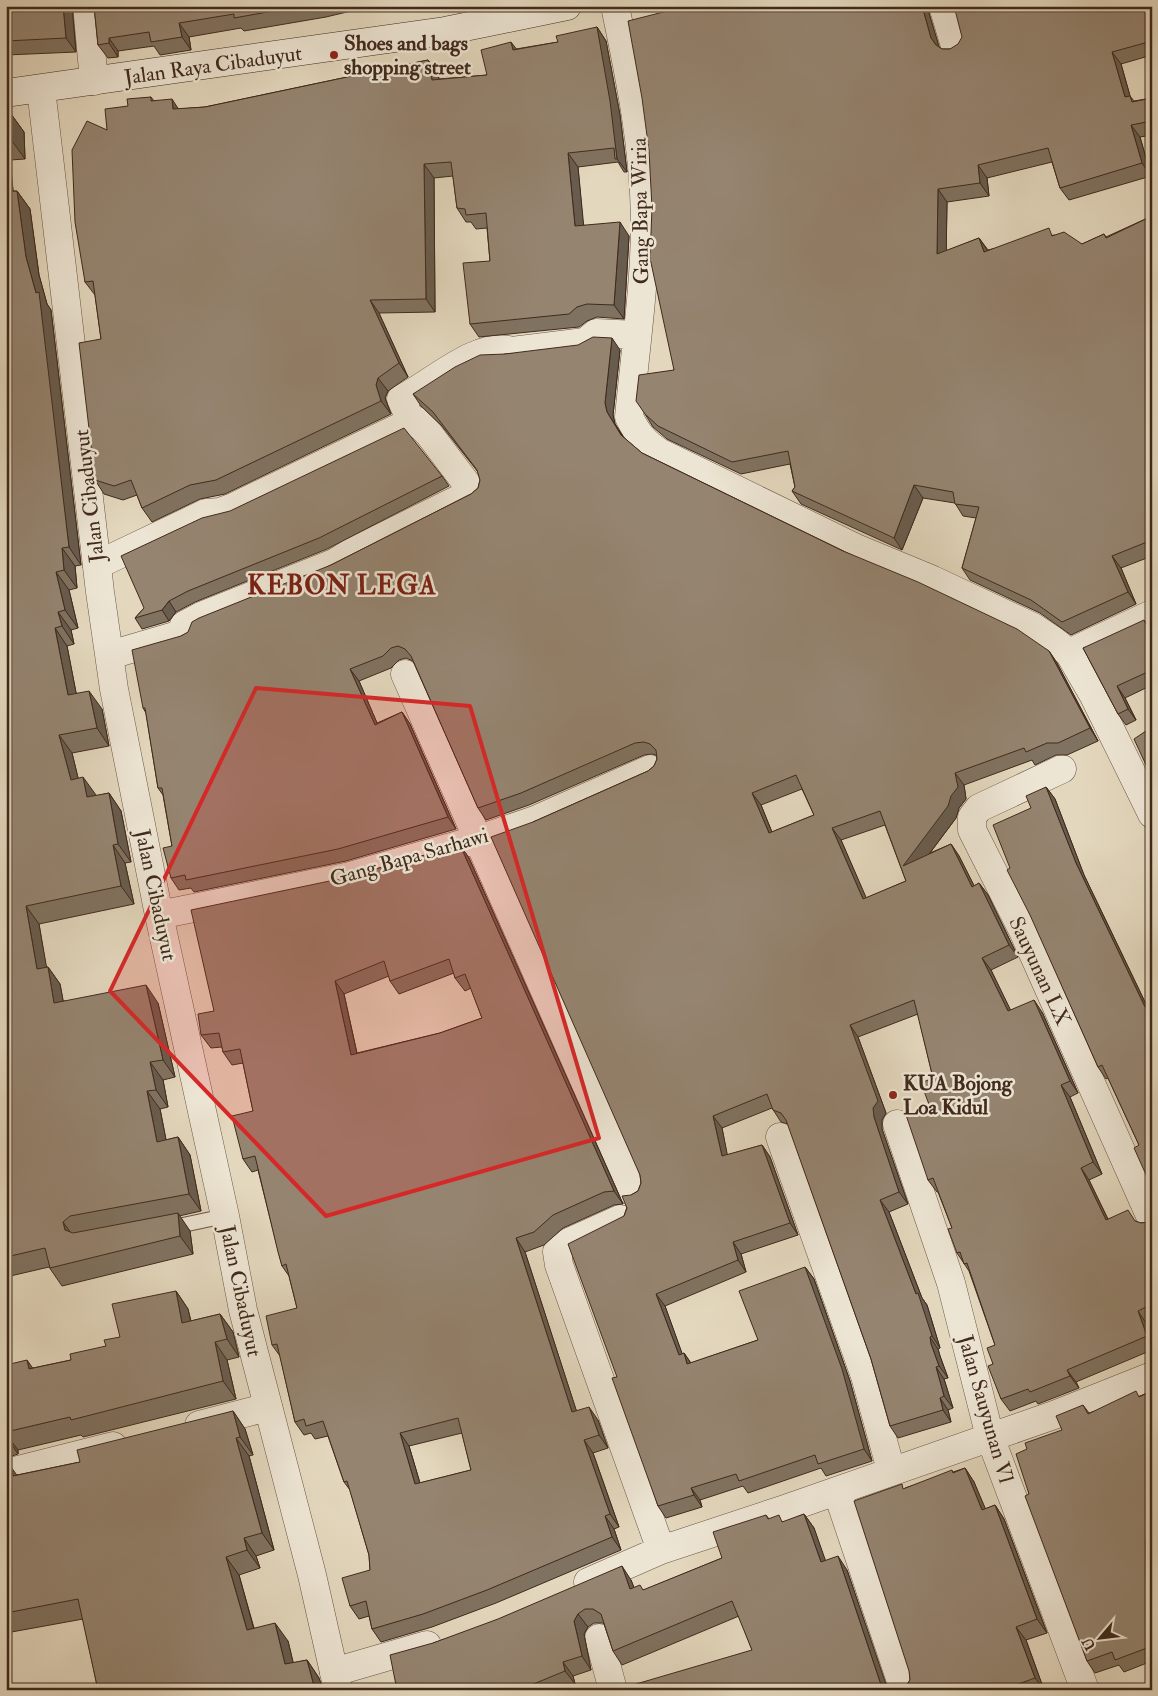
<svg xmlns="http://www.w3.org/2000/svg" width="1158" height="1696" font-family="'IM FELL Double Pica',serif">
	<rect width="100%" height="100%" fill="#e3d7bd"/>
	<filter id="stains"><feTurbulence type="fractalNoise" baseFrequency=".004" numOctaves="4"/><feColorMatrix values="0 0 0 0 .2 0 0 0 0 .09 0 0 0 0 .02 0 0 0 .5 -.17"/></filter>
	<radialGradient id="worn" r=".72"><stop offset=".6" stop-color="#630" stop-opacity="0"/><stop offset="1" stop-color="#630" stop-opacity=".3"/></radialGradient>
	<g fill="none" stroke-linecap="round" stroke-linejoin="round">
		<!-- service casing -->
		<g stroke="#695544" stroke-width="16">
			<path id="service" d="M169,1228L225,1216"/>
		</g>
		<!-- minor casing -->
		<g stroke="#695544" stroke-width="29">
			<path id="minor" d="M87,6L94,81
				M615,6C630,78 644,146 645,220C645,286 635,352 629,417C637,433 644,442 659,452L858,549L933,580L1033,627L1054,641L1069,653L1094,696L1152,814
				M943,6L955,46
				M97,565L206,513L220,512L231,508L402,426L411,421L401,399C432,384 478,340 512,351L585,342L596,333L637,335
				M1069,653L1152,614
				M110,655L185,633L184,625L201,616L334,563L350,553L473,492L429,434L415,420L411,421
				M405,674L634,1193
				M1062,769L979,808L972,817V830L1024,933L1152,1220
				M159,915L350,876L479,839L535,820L650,769
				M897,1124L951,1283L990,1437L1085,1690
				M780,1137L865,1376L891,1470
				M620,1219L569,1242L557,1252L559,1265L661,1550
				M199,1425L268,1407
				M6,1473L113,1446
				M837,1491L904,1690
				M588,1582L661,1550L782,1510L1054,1415L1152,1376
				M599,1638L613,1690
				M334,1672L427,1645"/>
		</g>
		<!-- tertiary casing -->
		<g stroke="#695544" stroke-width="29">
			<path id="tertiary" d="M41,89L100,592L114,689L159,915L225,1216L243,1310L312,1575L338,1690"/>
		</g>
		<!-- secondary casing -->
		<g stroke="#402a1c" stroke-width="29">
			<path id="secondary" d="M6,93L445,31L567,6"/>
		</g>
		<!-- service -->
		<use href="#service" stroke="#ede5d4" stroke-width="14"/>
		<!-- minor -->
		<use href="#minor" stroke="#ede5d4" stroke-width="28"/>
		<!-- tertiary -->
		<use href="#tertiary" stroke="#ede5d4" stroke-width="28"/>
		<!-- secondary -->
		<use href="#secondary" stroke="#ede5d4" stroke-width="28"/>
	</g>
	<!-- wall -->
	<path fill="#807260" stroke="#402a1c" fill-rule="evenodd" d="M6,6H72L76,52L6,55Z
		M94,6H372L326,17L244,31L241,28L189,37L191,50L160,55L154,46L118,51V57L108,58L98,45Z
		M688,6L690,9L928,10L939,47L942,49H950L1152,6V55L1121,64L1130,96L1134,101L1152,98V135L1140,137L1151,176L1069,200L1060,188L1052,162L987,178L989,196L947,202L946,251L979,238L988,250L1054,235L1082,244L1104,234L1106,237L1152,216V556L1121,568L1136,604L1071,635L1040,613L970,580L962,568L976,518L963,516L955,503L923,498L902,550L801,504L792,491L795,487L790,464L741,474L667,439L653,427L645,414L674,370Z
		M597,27L606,41L620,115L627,172H624L618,162L578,167L583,225L629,236L624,319L597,317L587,321L579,327L479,337L470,324L490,261L487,228L476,229L471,222H466L457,208L453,176L434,178L435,312L379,313L408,377L388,391L385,398L391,414L225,494L200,499L152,522L142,508L137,495L123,500L104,494L95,480L101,339L95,295L85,282L107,130L128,106L151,97L154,101L179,109L205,107L428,60L438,74L439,79L487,75L516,49L558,42Z
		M6,114H11L24,132L25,159L10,160L13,191H17L30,209L39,275L47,304L51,310L81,565L75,566L77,588L69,590L78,628L71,630L74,644L67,646L76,693L102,709L109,746L72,753L78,778L96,796L109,793L121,811L131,862L125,863L134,904L39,924L46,967H48L60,984L63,1001L158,1003L175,1077L163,1080L168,1107L160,1109L166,1140L178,1137L190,1155L201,1211L179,1216L190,1231L193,1254L62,1286L49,1267L6,1277Z
		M620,350L613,415L615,424L623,437L642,453L1049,651L1057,663L1098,741L1067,755H1056L1035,765L1032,760L964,785L966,799L959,808L956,818L930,853L951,844L959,856L974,886L979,883L988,895L1018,957L991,970L1010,1010L1042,1012L1078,1093L1070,1097L1102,1174L1089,1180L1108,1219L1135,1221L1141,1223L1149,1222L1152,1220V1321L1146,1323L1152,1338V1350L1076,1382L1079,1388L1038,1404L1036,1401L1010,1411L1001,1399L993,1364L995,1345L969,1271L957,1253L952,1228L938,1192H937L928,1180L930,1107L933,1078L918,1014L858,1037L886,1113L882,1120V1129L908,1204L889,1212L922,1298L927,1305L940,1348L938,1349L940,1356L948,1378L944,1379L953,1408L948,1410L951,1422L898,1438L890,1426L871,1359L788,1124L781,1122L772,1108L722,1128L727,1155L762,1145L770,1157L798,1235L741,1254L746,1272L665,1306L682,1354L684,1353L691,1363L758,1340L805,1267L814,1279L850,1381L872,1461L826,1476L821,1468L748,1493L743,1486L700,1500L702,1507L666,1518L658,1506L617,1377L624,1216L631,1195L638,1191L641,1183L640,1175L533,822L648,771L654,766L657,759L656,755L652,754L644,755L529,805L486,820L478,808L413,661L406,658L399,660L391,668L359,681L377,723L402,712L410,724L456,829L346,861L194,892L191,888L179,890L171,878L172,846L163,795L158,788L146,713L143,708L181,636L331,565L471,494L478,488L480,480L478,472L441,425L421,406L413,394L505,354ZM802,789L814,815L772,832L761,805ZM885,825L906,881L866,898L841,840Z
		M442,476L449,486L327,549L195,602L176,612L169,621L142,629L135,618L144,608Z
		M1152,631V685L1125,698L1136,720L1126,725L1118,714L1083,648Z
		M1152,727V773L1146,765Z
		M1046,787L1055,799L1084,875L1147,1006L1139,1145L1108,1078L1106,1079L1098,1067L1010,868L1031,808Z
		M460,845L469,858L623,1204L614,1205L563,1228L544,1245L525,1252L576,1410L598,1420L608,1448L593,1453L619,1527L614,1529L621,1550L496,1603L432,1627L381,1642L372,1629L369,1616L359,1619L350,1606L370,1570L369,1555L350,1490L344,1482L328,1436L315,1439L311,1433L304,1435L295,1422L280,1356L272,1345L297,1308L289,1276L282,1266L258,1170L252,1172L243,1159L253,1111L243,1063L232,1065L223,1052L222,1047L211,1048L201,1035L214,1011L344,878ZM454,973L455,978L465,991L471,988L482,1018L440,1033L357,1053L344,994L389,976L390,981L399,994ZM462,1433L471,1470L420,1483L409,1446Z
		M176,1291L188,1309L191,1321L220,1314L233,1332L239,1357L227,1360L236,1399L83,1437L81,1435L18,1450V1454L6,1458V1365L33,1368L71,1360L106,1346L120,1337Z
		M1152,1391V1661L1124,1672L1119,1665L1095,1673L1087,1661L1029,1494L1027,1449L1062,1430L1083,1405L1089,1413L1140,1396Z
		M233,1411L245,1429L253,1455L249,1456L274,1550L256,1556L260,1568L239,1575L254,1628L288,1641L293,1663L307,1660L319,1678L323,1690H98L83,1619L6,1633V1468L17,1475L80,1462Z
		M965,1468L974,1482L985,1509L995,1505L1004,1519L1047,1633L1026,1640L1044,1690H901L906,1686L910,1680L905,1488Z
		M804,1514L814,1528L825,1561L847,1570L887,1690L752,1650L739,1616L622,1665L613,1651L604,1624L603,1623H594L588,1627L584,1634L591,1670L573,1676L575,1684L562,1690H397L433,1643L631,1580L634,1588L644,1590L722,1558L766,1515L769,1519L784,1522Z"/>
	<!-- shaded-wall -->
	<path fill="#685c4e" stroke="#402a1c" d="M63,6H72L76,52L66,38Z
		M922,6H928V10L940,50L931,38Z
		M179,23L189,37L191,50L182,37Z
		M597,27L606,41L620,115L627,172L617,159Z
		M109,38L118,51V57L109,43Z
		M511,42L521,55L513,50Z
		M1112,52L1121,64L1134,110L1125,97Z
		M428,60L438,74L442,93L432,80Z
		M172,99L181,113L173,109Z
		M11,114L24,132L25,159L12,141Z
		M1131,125L1140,137L1151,176L1142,163Z
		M568,153L578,167L585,239L575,226Z
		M6,154L10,160L15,210L6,198Z
		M424,164L434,178L435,312L426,299Z
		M978,165L987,178L989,196L980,183Z
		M938,189L947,202L946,266L937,254Z
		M17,191L30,209L39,275L47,304L51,310L81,565L69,547L36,293L26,257Z
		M620,222L629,236L624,319L614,305Z
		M979,238L988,251L984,252Z
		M370,300L379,313L408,377L399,363Z
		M612,338L620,350L613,415L615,424L630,447L607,412L605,403Z
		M378,378L388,391L385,398L391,414L381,401L376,385Z
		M914,485L923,498L902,550L894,538Z
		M62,548L75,566L77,588L64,570Z
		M1112,556L1121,568L1136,604L1128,592Z
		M56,572L69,590L78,628L65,610Z
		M169,601L176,612L169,621L162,610Z
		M58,612L71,630L74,644L62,626Z
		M1144,620L1152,631V636Z
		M55,628L67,646L80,713L68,695Z
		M1049,651L1057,663L1098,741L1090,728Z
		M350,669L359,681L383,737L375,725Z
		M1117,686L1125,698L1136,720L1128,709Z
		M89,691L102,709L109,746L97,728Z
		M402,712L410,724L456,829L448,817Z
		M59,735L72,753L83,798L71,780Z
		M955,773L964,785L966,799L959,808L956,818L911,878L903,866Z
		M83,777L96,795L100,815L87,797Z
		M1046,787L1055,799L1084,875L1152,1017L1145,1007L1076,863Z
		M109,793L121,811L131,862L118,844Z
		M752,793L761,805L777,845L769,833Z
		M832,828L841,840L872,911L863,899Z
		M951,844L959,856L981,899L972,887Z
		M113,845L125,863L134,904L121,886Z
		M460,845L469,858L623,1204L614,1191Z
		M979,883L988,895L1018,957L1009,945Z
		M26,906L39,924L50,987L37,969Z
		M982,958L991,970L1017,1023L1008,1011Z
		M48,967L60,984L67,1021L54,1003Z
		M335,981L344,994L360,1068L351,1055Z
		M146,985L158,1003L175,1077L163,1060Z
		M1034,1000L1042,1012L1078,1093L1070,1081Z
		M850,1025L858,1037L886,1113L882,1120V1129L908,1204L899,1192L874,1117Z
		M150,1062L163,1080L168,1107L156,1090Z
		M1061,1085L1070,1097L1102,1174L1093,1162Z
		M147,1091L160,1109L170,1160L157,1142Z
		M713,1116L722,1128L730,1168L722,1156Z
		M178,1137L190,1155L201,1211L189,1194Z
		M762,1145L770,1157L798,1235L790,1223Z
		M1081,1168L1089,1180L1114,1232L1106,1220Z
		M880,1200L889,1212L922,1298L927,1305L940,1348L932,1336Z
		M178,1213L190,1231L193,1254L180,1236Z
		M63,1222L76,1240L65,1230Z
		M516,1238L525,1252L581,1425L572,1412Z
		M733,1242L741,1254L746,1272L738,1260Z
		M805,1267L814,1279L850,1381L872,1461L864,1449Z
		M176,1291L188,1309L195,1341L182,1323Z
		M656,1294L665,1306L687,1367L679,1355Z
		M1138,1311L1146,1323L1152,1338V1342L1147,1336Z
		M220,1314L233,1332L239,1357L227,1339Z
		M930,1337L938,1349L940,1356L948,1378L939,1366L931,1344Z
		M215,1342L227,1360L236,1399L223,1381Z
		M684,1353L692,1365L687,1364Z
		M27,1360L39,1377L29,1369Z
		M936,1367L944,1379L953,1408L944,1396Z
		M1067,1370L1076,1382L1079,1388L1070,1376Z
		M940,1398L948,1410L951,1422L943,1410Z
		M589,1407L598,1420L608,1448L599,1435Z
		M233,1411L245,1429L253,1455L240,1437Z
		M400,1433L409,1446L424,1497L415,1484Z
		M6,1434L18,1450V1454L6,1436Z
		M236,1438L249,1456L274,1550L262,1533Z
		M584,1440L593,1453L619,1527L610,1514Z
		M11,1467L24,1485L13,1476Z
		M965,1468L974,1482L992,1524L982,1510Z
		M691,1488L700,1500L702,1507L694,1495Z
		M995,1505L1004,1519L1047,1633L1037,1619Z
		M804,1514L814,1528L831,1576L821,1562Z
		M605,1516L614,1529L621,1550L612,1537Z
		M244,1538L256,1556L260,1568L247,1550Z
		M1146,1539L1152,1547V1655L1147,1648Z
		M838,1556L847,1570L888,1690H885L880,1682Z
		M226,1557L239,1575L259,1648L247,1630Z
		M622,1566L631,1580L640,1603L630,1589Z
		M578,1614L588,1627L584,1634L591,1670L582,1656L574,1621Z
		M275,1623L288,1641L298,1682L285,1664Z
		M1016,1627L1026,1640L1044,1690L1035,1678Z
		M307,1660L319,1678L323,1690H315Z
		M563,1662L573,1676L575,1684L565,1671Z"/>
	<!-- building -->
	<path fill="#958470" stroke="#402a1c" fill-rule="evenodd" d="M6,6H63L66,38L6,41Z
		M94,6H301L234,18V14L179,23L182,37L151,42L149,32L109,38V43L98,45Z
		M687,6H688V9L702,6H922L931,38L936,45L942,49H950L958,44L962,37L954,6H1152V41L1112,52L1125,97L1130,96L1132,102L1152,98V121L1131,125L1142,163L1060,188L1048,148L978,165L980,183L938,189L937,254L979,238L984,252L1049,228L1052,236L1064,232L1082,244L1104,234L1106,238L1152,216V540L1112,556L1128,592L1062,622L1031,600L962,568L979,507L955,504L953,492L914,485L894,538L792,491L795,487L788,451L732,462L658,426L645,414L636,401L639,375L674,370L650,258L652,208L649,151L642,98L628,21Z
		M597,27L610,101L617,159H615L614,148L568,153L575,226L620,222L614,305L587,304L577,307L569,314L470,324L463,263L490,261L486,213L466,215L465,209L457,208L451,162L424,164L426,299L370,300L399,363L378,378L376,385L381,401L216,480L190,485L142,508L131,480L114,486L95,480L79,343L101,339L93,281L85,282L75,222L72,150L87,121L107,130L105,109L128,106L127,99L151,97V101L172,99L173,109L205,107L428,60L432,80L487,75L481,50L511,42L513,50L558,42L556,36Z
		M6,114H11L12,141H6Z
		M17,191L26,257L36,293L39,292L69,547L62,548L64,570L56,572L65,610L58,612L62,626L55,628L68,695L89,691L97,728L59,735L71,780L83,777L87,797L109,793L118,844L113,845L121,886L26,906L37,969L48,967L54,1003L146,985L163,1060L150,1062L156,1090L147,1091L157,1142L178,1137L189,1194L70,1216L63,1222L65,1230L73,1233L178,1213L180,1236L50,1268L45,1248L6,1257V192Z
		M593,337L612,338L605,403L607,412L621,435L642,453L843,551L918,582L1017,629L1049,651L1090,728L1058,743H1047L1026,752L1024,748L955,773L958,787L951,796L948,806L903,866L951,844L972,887L979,883L1009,945L982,958L1008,1011L1034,1000L1070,1081L1061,1085L1093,1162L1081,1168L1106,1220L1128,1210L1135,1221L1141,1223L1149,1222L1152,1220V1304L1138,1311L1147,1336L1067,1370L1070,1376L1030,1392L1028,1389L1001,1399L988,1366L993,1364L987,1348L995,1345L967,1263L964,1264L960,1252L957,1253L948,1229L952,1228L933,1178L928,1180L906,1115L930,1107L921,1083L933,1078L914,1000L850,1025L878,1101L873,1108L874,1117L899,1192L880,1200L916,1294L918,1293L932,1336L930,1337L931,1344L939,1366L936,1367L944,1396L940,1398L943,1410L890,1426L871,1359L786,1120L781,1113L773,1110L767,1094L713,1116L722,1156L762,1145L790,1223L733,1242L738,1260L656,1294L679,1355L684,1353L687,1364L758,1340L739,1291L805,1267L842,1369L864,1449L818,1464L815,1455L739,1481L736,1474L691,1488L694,1495L658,1506L612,1378L617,1377L568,1244L624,1216L627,1208L622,1196L631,1195L638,1191L641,1183L640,1175L491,837L533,822L648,771L654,766L657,759L656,750L650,744L644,742L635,743L521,793L478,808L411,656L405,649L398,646L391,648L383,656L350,669L375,725L402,712L448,817L338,849L186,880L185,875L171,878L163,848L172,846L162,788H158L145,708H143L132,650L181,636L188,632L192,622L199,618L331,565L471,494L478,488L480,480L477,470L433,412L413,394L455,367L480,355L505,354L578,345ZM796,775L814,815L769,833L752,793ZM880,811L906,881L863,899L832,828Z
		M404,428L442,476L319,538L188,591L169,601L162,610L135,618L144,608L121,556L202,518L230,511Z
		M1144,620L1152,636V670L1117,686L1128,709L1118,714L1083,648Z
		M1152,727V762L1146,765L1134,739Z
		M1046,787L1076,863L1145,1007L1152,1004V1188L1134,1148L1139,1145L1102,1065L1098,1067L1030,915L1007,870L1010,868L993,825L1031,808L1026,796Z
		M460,845L614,1191L604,1192L553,1215L534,1232L516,1238L572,1412L589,1407L599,1435L584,1440L610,1514L605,1516L612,1537L487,1590L423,1614L372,1629L366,1601L350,1606L342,1578L370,1570L369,1555L347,1481L344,1482L323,1421L306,1426L304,1419L295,1422L277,1344L272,1345L266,1316L297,1308L286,1264L282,1266L278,1252L255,1156L243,1159L232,1116L253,1111L240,1049L223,1052L219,1033L201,1035L198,1014L214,1011L191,910L344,878ZM449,959L455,978L465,974L482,1018L440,1033L351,1055L335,981L384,961L390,981ZM458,1418L471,1470L415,1484L400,1433Z
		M176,1291L182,1323L220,1314L227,1339L215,1342L223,1381L71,1420L70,1417L6,1432V1365L27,1360L29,1369L71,1360L70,1354L106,1346L104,1340L120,1337L112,1304Z
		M1136,1391L1139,1397L1152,1391V1555L1146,1539L1147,1648L1115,1660L1112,1652L1087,1661L1025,1496L1029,1494L1016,1454L1027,1449L1025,1443L1062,1430L1056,1416L1083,1405L1088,1414Z
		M233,1411L240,1437L236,1438L262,1533L244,1538L247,1550L226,1557L247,1630L275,1623L285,1664L307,1660L315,1690H98L78,1599L6,1613V1468L11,1467L13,1476L80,1462L77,1450Z
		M965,1468L982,1510L995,1505L1037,1619L1016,1627L1035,1678L1002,1690H901L906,1686L910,1680L909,1671L854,1501L902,1484L903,1489L952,1470L953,1473Z
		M804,1514L821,1562L838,1556L880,1682L884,1688L888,1690H638L636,1684L752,1650L732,1601L613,1651L601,1614L593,1609H585L578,1614L574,1621L582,1656L563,1662L565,1671L519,1690H397L390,1655L433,1643L498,1619L622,1566L630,1589L640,1585L643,1590L722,1558L713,1532L766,1515L768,1519L779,1515L782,1522Z"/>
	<!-- marked area -->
	<path fill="#d62828" fill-opacity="0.2" stroke="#d62828" stroke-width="4" stroke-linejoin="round" d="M256,688L470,706L599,1138L326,1216L110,991Z"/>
	<!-- markers -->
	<g fill="#8f2418" stroke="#ede5d4" stroke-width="2">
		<circle cx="334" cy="55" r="5"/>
		<circle cx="893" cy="1095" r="5"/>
	</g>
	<g text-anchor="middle" stroke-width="5" stroke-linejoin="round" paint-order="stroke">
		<!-- poi labels -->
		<g font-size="21" font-weight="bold" fill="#402a1c" stroke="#ede5d4" text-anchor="start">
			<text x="344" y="50">Shoes and bags<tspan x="344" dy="24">shopping street</tspan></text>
			<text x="903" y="1090">KUA Bojong<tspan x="903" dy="24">Loa Kidul</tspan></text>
		</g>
		<!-- street labels -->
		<g font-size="21" fill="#402a1c" stroke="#ede5d4">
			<text transform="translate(213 65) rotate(-8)" y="7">Jalan Raya Cibaduyut</text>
			<text transform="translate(640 211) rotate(-91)" y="7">Gang Bapa Wiria</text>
			<text transform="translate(89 496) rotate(-97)" y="7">Jalan Cibaduyut</text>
			<text transform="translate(409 857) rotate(-16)" y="7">Gang Bapa Sarhawi</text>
			<text transform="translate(156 895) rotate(78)" y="7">Jalan Cibaduyut</text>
			<text transform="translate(1040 971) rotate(65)" y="7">Sauyunan LX</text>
			<text transform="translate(241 1291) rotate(78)" y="7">Jalan Cibaduyut</text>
			<text transform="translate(986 1409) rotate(74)" y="7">Jalan Sauyunan Vl</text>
		</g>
		<!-- district labels -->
		<g font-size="26" font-weight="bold" letter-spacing="1" fill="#7a1f14" stroke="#ede5d4">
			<text x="342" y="594">KEBON LEGA</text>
		</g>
	</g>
	<!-- margin -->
	<rect width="1158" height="1696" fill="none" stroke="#e3d7bd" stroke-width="25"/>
	<rect x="8" y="8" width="1143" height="1681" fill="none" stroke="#402a1c" stroke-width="2.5"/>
	<rect x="12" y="12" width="1133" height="1671" fill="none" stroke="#402a1c"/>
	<!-- north arrow -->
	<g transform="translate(1100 1638) rotate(242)" stroke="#ede5d4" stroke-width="4" paint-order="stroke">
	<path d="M0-4L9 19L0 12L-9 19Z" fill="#402a1c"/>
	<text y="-8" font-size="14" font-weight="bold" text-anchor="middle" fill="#402a1c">U</text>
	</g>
	<rect width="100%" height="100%" filter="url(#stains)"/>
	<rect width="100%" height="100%" fill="url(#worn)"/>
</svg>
